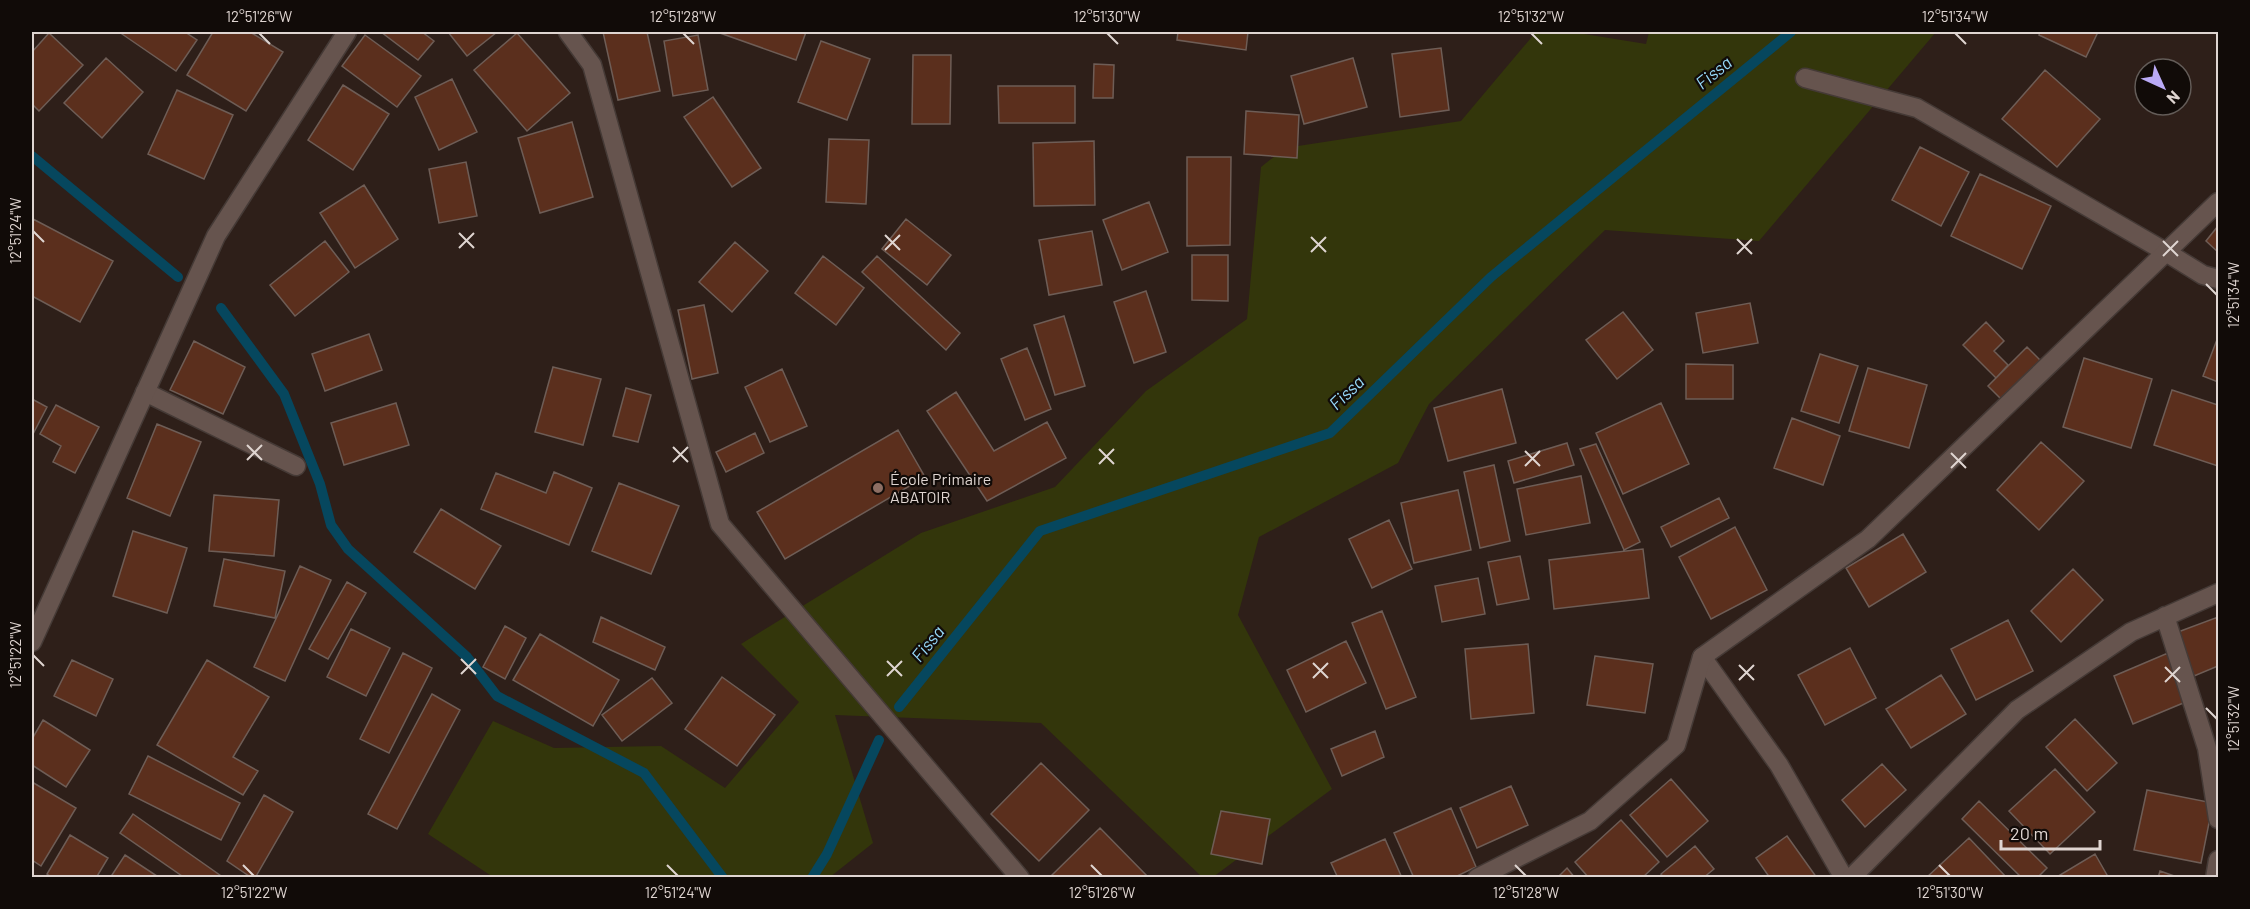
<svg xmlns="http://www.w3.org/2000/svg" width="2250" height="909" font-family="Barlow,sans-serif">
	<rect width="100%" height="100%" fill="#2e1f19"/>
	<!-- green -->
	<path fill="#33360b" d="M1536,32H1572L1646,44L1649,32H1936L1759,241L1605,230L1429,404L1398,463L1259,537L1238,615L1332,789L1213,877H1202L1041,723L835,715L873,843L830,877H493L428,834L493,721L554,748L661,746L725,788L799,702L741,644L921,533L1055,487L1146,391L1247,319L1261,167L1285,148L1461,121Z"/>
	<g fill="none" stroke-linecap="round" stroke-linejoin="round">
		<!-- stream -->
		<path stroke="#06475e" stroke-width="10" d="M32,156L178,277
			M221,308L284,394L320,484L331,525L348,549L467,657L497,696L644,773L723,878
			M899,707L1040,531L1330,433L1491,277L1791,32
			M812,878L827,854L879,740"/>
	</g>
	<!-- building -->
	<path fill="#5b2f1d" stroke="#6e5d56" stroke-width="1.5" d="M124,32H185L197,40L176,71L122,34Z
		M213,32H250L283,52L246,111L187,75Z
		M381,32H422L434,41L418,60Z
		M448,32H497L467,56Z
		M603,32H647L660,91L618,100Z
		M717,32H806L796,60Z
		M1178,32H1248L1246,50L1177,40Z
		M2040,32H2098L2086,57L2039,35Z
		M49,33L83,65L39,111L32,104V52Z
		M517,33L570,93L527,131L474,70Z
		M365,35L421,76L397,107L342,66Z
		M698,35L708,90L673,96L664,41Z
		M821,41L870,59L847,120L798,102Z
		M1441,48L1449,110L1400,117L1392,54Z
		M913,55H951L950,124H912Z
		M106,58L143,92L102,138L64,103Z
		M1353,58L1367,107L1304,124L1291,76Z
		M1094,64L1114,65L1113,98H1093Z
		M2045,70L2100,119L2057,167L2002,119Z
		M452,79L477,132L439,150L415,97Z
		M343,85L389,114L353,170L308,140Z
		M998,86H1075V123H999Z
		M177,90L233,115L204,179L148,154Z
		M713,97L761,168L732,187L684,117Z
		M1246,111L1299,115L1297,158L1244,154Z
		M572,122L593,197L540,213L518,138Z
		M829,139L869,140L866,204L826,202Z
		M1094,141L1095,205L1034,206L1033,143Z
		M1920,147L1969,172L1941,226L1892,200Z
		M1187,157H1231L1230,245L1187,246Z
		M466,162L477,216L439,223L429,169Z
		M1980,174L2051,206L2022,269L1951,236Z
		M364,185L398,239L355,268L320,213Z
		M1149,202L1168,252L1122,270L1103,220Z
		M33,219L113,261L80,322L32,296Z
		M906,219L951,255L927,285L882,249Z
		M2218,226V252L2206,241Z
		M1092,231L1102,285L1049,295L1039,240Z
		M325,241L349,272L295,316L270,285Z
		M735,242L768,271L732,312L699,282Z
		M1192,255H1228V301L1192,300Z
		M823,256L864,288L836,325L795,293Z
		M877,256L960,333L946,350L862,272Z
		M1146,291L1166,352L1134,363L1114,302Z
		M1750,303L1758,343L1703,353L1696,313Z
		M704,305L718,373L692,379L678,310Z
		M1623,312L1653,350L1617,379L1586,340Z
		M1064,316L1085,386L1055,395L1034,325Z
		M1986,322L2004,341L1994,351L2008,365L1996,378L1963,345Z
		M369,334L382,370L325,391L312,354Z
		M2218,337V382L2203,376Z
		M194,341L245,367L223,414L170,390Z
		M2027,347L2043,363L2004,402L1988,386Z
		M1027,348L1051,409L1025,420L1001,359Z
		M1820,354L1858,366L1839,423L1801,411Z
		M2084,358L2152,379L2131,448L2063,427Z
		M1686,364L1733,365V399H1686Z
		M553,367L601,379L583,445L535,432Z
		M1868,368L1927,385L1909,448L1849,431Z
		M782,369L807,426L770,442L745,387Z
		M626,388L651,395L638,442L613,436Z
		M1502,389L1516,443L1448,461L1434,408Z
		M2172,390L2218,405V466L2154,445Z
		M956,392L994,451L1047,422L1066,458L987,501L927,411Z
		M32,399L47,407L32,436Z
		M396,403L409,445L344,465L331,423Z
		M1661,403L1689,464L1623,494L1596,433Z
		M56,405L99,427L75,473L53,462L61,446L40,434Z
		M1792,418L1840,436L1823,485L1774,468Z
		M157,424L201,442L170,516L127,498Z
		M898,430L925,477L785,559L757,512Z
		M755,433L764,453L726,472L716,452Z
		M2041,442L2084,481L2039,530L1997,490Z
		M1567,443L1574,465L1514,483L1508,461Z
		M1596,444L1640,542L1624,550L1580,449Z
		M1494,465L1510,541L1480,548L1464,472Z
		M554,472L592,488L569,545L481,509L496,473L546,493Z
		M1581,476L1590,523L1526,535L1517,489Z
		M619,483L679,506L651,574L592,551Z
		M1458,490L1471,550L1414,563L1401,503Z
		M214,495L279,500L274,556L209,551Z
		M1719,498L1729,518L1671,547L1661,527Z
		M441,509L501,546L475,589L414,552Z
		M1389,520L1412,569L1372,588L1349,539Z
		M1735,527L1767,590L1711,619L1679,557Z
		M133,531L187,548L167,613L113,596Z
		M1903,534L1926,572L1869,607L1846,568Z
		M1643,549L1649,598L1554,609L1549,560Z
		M1520,556L1529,599L1497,605L1488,562Z
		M224,559L285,571L275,618L214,606Z
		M300,566L331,580L285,681L254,667Z
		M2073,569L2103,600L2061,642L2031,611Z
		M1478,578L1485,614L1442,622L1435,586Z
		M347,582L366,593L328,659L309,649Z
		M1382,611L1416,697L1386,709L1352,623Z
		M601,617L665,647L655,670L593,642Z
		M2218,617V666L2194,676L2178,632Z
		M2008,620L2033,671L1976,700L1951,649Z
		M505,626L526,638L505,679L483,667Z
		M351,629L390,648L366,696L327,677Z
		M540,634L619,680L593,726L513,680Z
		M1346,641L1366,683L1306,712L1287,670Z
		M1528,644L1534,713L1471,719L1465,649Z
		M1850,648L1876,698L1825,725L1798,675Z
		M403,653L432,668L389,753L360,739Z
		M2168,653L2188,701L2133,724L2114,676Z
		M1595,656L1653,664L1645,713L1587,705Z
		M72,660L113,679L96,716L54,696Z
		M207,660L269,697L233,757L258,771L243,795L157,745Z
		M1941,675L1966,714L1911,748L1886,709Z
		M722,677L775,715L737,766L685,729Z
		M652,678L672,703L622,741L602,715Z
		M432,694L460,710L397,829L368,814Z
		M2075,719L2117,763L2087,791L2046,747Z
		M43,720L90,750L66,787L32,765V739Z
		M1375,731L1384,757L1342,776L1331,749Z
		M148,756L240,803L221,840L129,794Z
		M1041,763L1089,810L1039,861L991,814Z
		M1882,764L1906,790L1865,827L1842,800Z
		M2055,769L2095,812L2050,854L2009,811Z
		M1671,779L1708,821L1667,857L1630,815Z
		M32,782L76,808L41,866L32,860Z
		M1511,786L1528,825L1477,848L1460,808Z
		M2147,790L2213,803L2201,863L2134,850Z
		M264,795L293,812L255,878H252L227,861Z
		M1979,801L2047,868L2037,878H2022L1962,819Z
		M1451,808L1476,867L1453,878H1414L1394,833Z
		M1221,811L1270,819L1262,864L1211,854Z
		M133,814L224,878H185L120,833Z
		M1621,820L1659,862L1642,878H1589L1575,862Z
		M1100,828L1149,878H1053L1051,876Z
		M70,835L108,858L96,878H53L47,874Z
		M1787,836L1817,878H1770L1756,858Z
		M1969,838L2007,878H1926Z
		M1385,839L1402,878H1338L1331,863Z
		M1695,846L1714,869L1703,878H1664L1661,874Z
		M2095,854L2107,875L2102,878H2055Z
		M125,855L160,878H110Z
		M1567,868L1575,878H1557Z
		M2160,871L2180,878H2158Z"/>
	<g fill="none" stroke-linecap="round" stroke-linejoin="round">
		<!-- lane casing -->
		<g stroke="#453a36" stroke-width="21">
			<path id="lane" d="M1805,78L1917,108L2166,252L2203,275L2218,279
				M145,392L296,466
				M1702,657L1779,765L1844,878"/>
		</g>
		<!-- street casing -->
		<g stroke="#453a36" stroke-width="21">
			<path id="street" d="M568,32L592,65L720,524L1020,878
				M2165,616L2207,748L2218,819
				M32,642L216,236L347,32
				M1477,878L1590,821L1676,745L1702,657L1868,539L2218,202
				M1851,878L2017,710L2131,632L2218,593
				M2215,878L2218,860"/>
		</g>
		<!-- lane -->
		<use href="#lane" stroke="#66544e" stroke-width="18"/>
		<!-- street -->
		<use href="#street" stroke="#66544e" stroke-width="18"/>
	</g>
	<!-- ticks -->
	<path fill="none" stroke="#dfd5d1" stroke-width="2" d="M259,33L270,44M683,33L694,44M1107,33L1118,44M1531,33L1542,44M1955,33L1966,44M33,231L44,242M459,233L474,248M885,235L900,250M1311,237L1326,252M1737,239L1752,254M2163,241L2178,256M459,248L474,233M885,250L900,235M1311,252L1326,237M1737,254L1752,239M2163,256L2178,241M2206,284L2217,295M247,445L262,460M673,447L688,462M1099,449L1114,464M1525,451L1540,466M1951,453L1966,468M247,460L262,445M673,462L688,447M1099,464L1114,449M1525,466L1540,451M1951,468L1966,453M33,655L44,666M461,659L476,674M887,661L902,676M1313,663L1328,678M1739,665L1754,680M2165,667L2180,682M461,674L476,659M887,676L902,661M1313,678L1328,663M1739,680L1754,665M2165,682L2180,667M2206,708L2217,719M243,865L254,876M667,865L678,876M1091,865L1102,876M1515,865L1526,876M1939,865L1950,876"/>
	<!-- markers -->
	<circle fill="#8d6e63" stroke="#110b08" stroke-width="2" cx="878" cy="488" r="6"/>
	<g text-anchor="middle" stroke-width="4.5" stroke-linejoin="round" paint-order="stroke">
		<!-- poi labels -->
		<g font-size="16" fill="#dfd5d1" stroke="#110b08" text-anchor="start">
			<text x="890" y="485">École Primaire<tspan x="890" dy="18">ABATOIR</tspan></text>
		</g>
		<!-- water labels -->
		<g font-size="18" font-style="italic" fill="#95d7f7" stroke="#110b08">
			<text transform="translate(1714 73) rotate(-39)" y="6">Fissa</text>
			<text transform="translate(1347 393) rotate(-44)" y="6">Fissa</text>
			<text transform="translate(928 644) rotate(-51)" y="6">Fissa</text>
		</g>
	</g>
	<!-- border -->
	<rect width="2250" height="909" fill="none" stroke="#110b08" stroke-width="66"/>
	<!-- north arrow -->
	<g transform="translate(2163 87) rotate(135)"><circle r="28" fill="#110b08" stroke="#635c58" stroke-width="1.5"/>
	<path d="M0-4.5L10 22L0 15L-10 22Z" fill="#baaaf6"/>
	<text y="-9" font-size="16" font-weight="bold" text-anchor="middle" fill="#dfd5d1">N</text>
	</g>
	<!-- scale -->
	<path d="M2001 840v9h99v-9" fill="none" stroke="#dfd5d1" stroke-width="3"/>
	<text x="2010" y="840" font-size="18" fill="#dfd5d1" stroke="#110b08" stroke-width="4.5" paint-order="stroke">20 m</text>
	<rect x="33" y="33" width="2184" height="843" fill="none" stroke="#dfd5d1" stroke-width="2"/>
	<g font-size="15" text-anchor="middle" fill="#dfd5d1">
		<text x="259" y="22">12°51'26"W</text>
		<text x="683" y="22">12°51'28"W</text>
		<text x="1107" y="22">12°51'30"W</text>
		<text x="1531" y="22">12°51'32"W</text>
		<text x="1955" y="22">12°51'34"W</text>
		<text transform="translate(16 231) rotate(-90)" y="5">12°51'24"W</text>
		<text transform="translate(2234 295) rotate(-90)" y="5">12°51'34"W</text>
		<text transform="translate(16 655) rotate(-90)" y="5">12°51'22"W</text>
		<text transform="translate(2234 719) rotate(-90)" y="5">12°51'32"W</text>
		<text x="254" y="898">12°51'22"W</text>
		<text x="678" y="898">12°51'24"W</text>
		<text x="1102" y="898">12°51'26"W</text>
		<text x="1526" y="898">12°51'28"W</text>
		<text x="1950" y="898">12°51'30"W</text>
	</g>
</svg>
